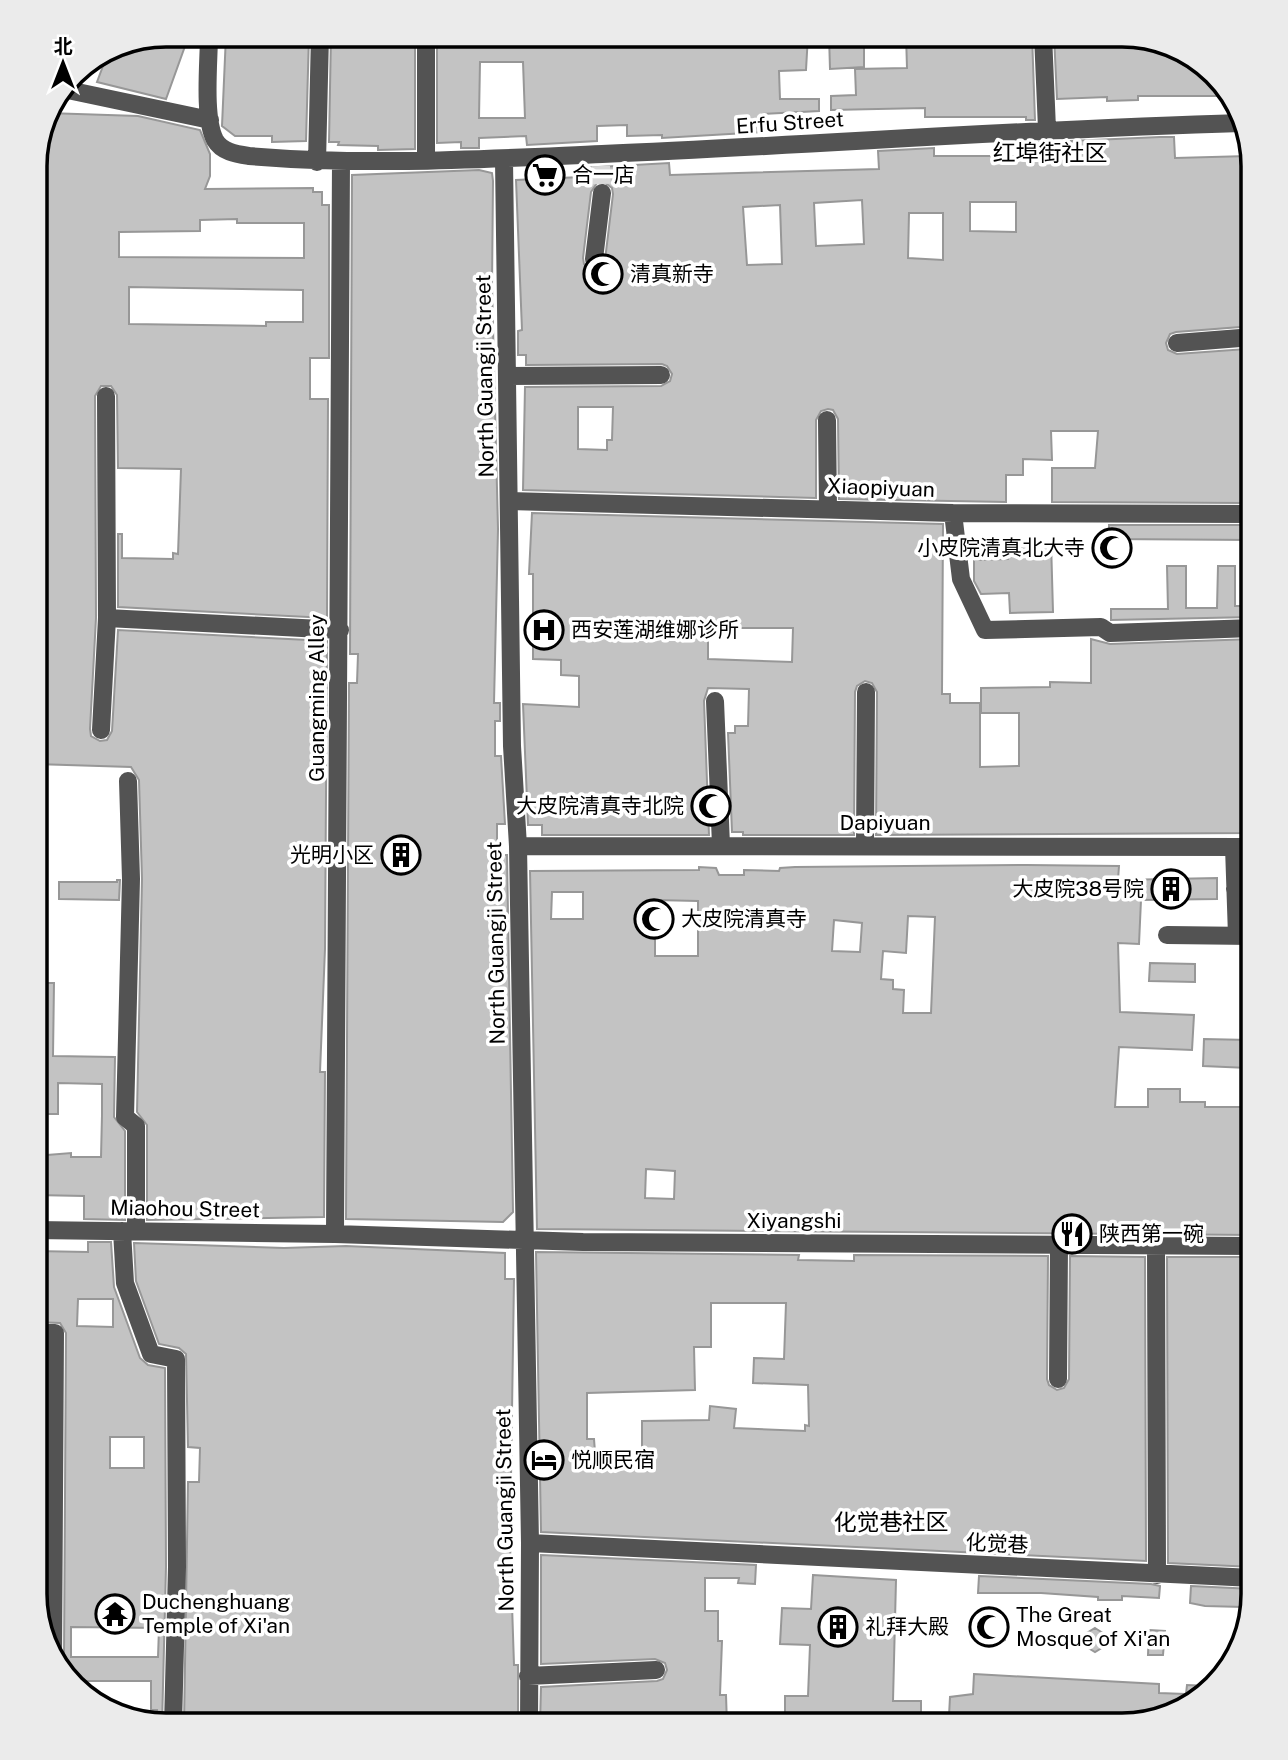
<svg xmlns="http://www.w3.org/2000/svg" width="1288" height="1760" font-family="'Public Sans','Noto Sans SC',sans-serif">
	<rect width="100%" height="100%" fill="#fff"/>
	<!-- building -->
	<path fill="#c3c3c3" stroke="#979797" stroke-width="2" fill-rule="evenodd" d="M169,35H189L166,99L97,82L106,58Z
		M226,35L290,39V35H309L306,141L272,142V136H235L222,126Z
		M331,35H415V149L378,150V146L338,145L339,142H329Z
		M437,35L522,38V35H592L593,40L625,39L624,35H674V38L808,35L806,70L779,71L780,99H819V111L762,114L763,132L662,138V135L627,136V125L597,126V141L527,145L526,136L479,138V148H461V142L437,143ZM480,62H523L525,118H479Z
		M829,35H864V67L830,69Z
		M906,35H1032L1035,120H1026V117H925V108L831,110V96L856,95L855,69L907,68Z
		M1054,35H1069V41L1143,39L1188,53L1230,96H1138V100L1107,101V97L1057,99Z
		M47,113L138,116L200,130L210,154V176L205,189L313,188V192H322V205H329V358H310V399H328L327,618L118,607V534H122V558L173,559V553L178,554L181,469L118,468L117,395L111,386H101L95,396L96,618L90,729L91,736L100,741L107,740L112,731L118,630L327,641L325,949L320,1072H325L324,1217L147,1220V1125L137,1112L142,879L139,780L131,767L35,764V158ZM237,219V223H304V258L119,257V232L200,231V220ZM129,287L303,290V322H266V326L129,324Z
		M1160,137H1174L1175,158L1248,156L1253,167V326L1176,332L1170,334L1166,343L1168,350L1177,354L1246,349V383H1251V408H1247L1246,503L1052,502V468H1095L1098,431H1051L1052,460L1023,459V475H1006V502L839,499L838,419L833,410L828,409L821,411L816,420V498L523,490L525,387L661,386L670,381L672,374L667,366L662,364L526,365V355H518V331L522,330L516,180L581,177V168L669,163L670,175L879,169L878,151L934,148V156H1026V143ZM604,182L612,188L613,194L605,260L599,269L592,270L584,264L583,258L591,192L597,183ZM862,200L864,244L816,246L814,203ZM970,202H1016V232L970,231ZM780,205L782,264L747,265L743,207ZM909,213H943V260L908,258ZM578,407H613L612,440H607V450L578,449Z
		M479,170L492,173L493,181L492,286L498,529L494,703H500V721H495V756H501L505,824H497V855H507L513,1212L503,1222L346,1219L349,683H357L358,654H350L352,175Z
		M532,513L943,524L942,694H950V703H980V767L1019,766V713H981V688L1050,687V682L1091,683V639L1110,644L1253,639V833L876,835L877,692L872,683L865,681L857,686L855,692L854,835H743V832H732L728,733H735V726H748L749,689L708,688L704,701L709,835H542V825H528L523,704L579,707V676L561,675V660L533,659V574H529ZM708,628H793L792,662L708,659Z
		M1109,525H1253V540L1109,539Z
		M1051,541L1053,612L1010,613L1009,593L981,594L974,581V560L1008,559V542Z
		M1167,566H1186V608H1217L1218,566H1235V606H1253V617L1111,620V609H1168Z
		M1027,865L1119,866L1118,880L1217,878V899L1141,900L1139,944L1118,943L1120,1012L1194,1015L1192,1050L1119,1047L1115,1107H1148V1089H1180V1102H1205V1107H1249L1248,1111H1253V1235L537,1229L530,871L699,870V867L716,868L719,875H744V870L779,871L780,868L795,867ZM552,892H583V919H551ZM655,900L698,901V956H655ZM908,916L935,917L931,1013H903L904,990L893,989V980L881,979L883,951L906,953ZM834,920L862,923L860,952L832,951ZM646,1169L675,1171L674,1199L645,1198Z
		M117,880H120L119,900L59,899V882H117Z
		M1150,963L1195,964V982L1149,981Z
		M35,983H54L53,1056L115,1057L114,1117L125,1131V1220L84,1219V1196L35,1195V1156L71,1153V1157H101L102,1115V1084L58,1083V1114H36Z
		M1204,1039L1249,1040L1248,1068L1203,1066Z
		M88,1242H111L114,1287L140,1358L148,1365L165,1368L166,1567L162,1725L156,1724L157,1710H151V1681H75L61,1668L64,1660L66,1333L60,1323L35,1322V1251L88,1252ZM78,1299H113V1327L77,1326ZM110,1437H144V1468H110ZM71,1627L159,1628L158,1657H71Z
		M134,1243L284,1248L346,1246L505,1253V1279H514L510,1544L514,1665H518V1725H184L188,1482H199L200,1448L188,1447L186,1354L179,1348L159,1344L136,1281Z
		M536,1252L799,1255L798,1260L854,1261V1255L1048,1256L1047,1379L1049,1385L1057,1390L1064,1388L1069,1379L1070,1256L1145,1257L1146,1561L541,1532ZM711,1303H786L784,1359L754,1358L753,1383L808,1385L809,1426L805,1425V1431L734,1428L736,1409L710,1406L709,1420L642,1421V1450L595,1452L594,1439H587V1393L695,1390L694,1347H711Z
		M1167,1257H1253V1567L1168,1563Z
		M35,1344H44L42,1619L35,1593Z
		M541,1555L756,1565L755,1584L738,1583L739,1578H705V1611H718V1641H722L720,1695H726L727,1725H540L541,1687L657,1681L663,1679L667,1670L665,1663L655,1659L541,1664Z
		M813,1575L896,1580L893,1701H921V1725H797L798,1720H785V1696H808L810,1645L780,1644L782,1608L811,1609Z
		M979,1576L1151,1584L1160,1586L1159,1598L1122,1596V1600H1098V1597L1041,1593H978Z
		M1191,1586L1253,1589V1594L1252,1599H1244L1243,1607L1205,1606L1190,1603Z
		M996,1623L1005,1628V1640L996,1645L986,1641V1628Z
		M1095,1628L1106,1635L1105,1646L1095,1652L1085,1646V1634Z
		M1149,1630L1165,1631L1163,1655H1148Z
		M974,1674L1159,1684V1693L1186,1694L1187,1685L1209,1686L1188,1707L1122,1725H953L954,1716H949L950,1697L973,1694Z"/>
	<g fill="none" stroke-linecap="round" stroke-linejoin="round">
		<!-- minor-tunnel -->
		<path stroke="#d9d9d9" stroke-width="18" stroke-dasharray="18 9" stroke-linecap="butt" d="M601,166L602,193"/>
		<!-- minor -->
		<path stroke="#535353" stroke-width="18" d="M209,35C209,61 203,117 215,140C222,152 236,154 249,156C367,166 484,159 602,154C815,145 1028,129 1241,123
			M426,35V160
			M1043,35L1047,129
			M63,89L210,120
			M504,160L512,746L518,846L530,1543L529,1725
			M317,162L320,35
			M594,259L602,193
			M1177,343L1253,337
			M508,376L661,375
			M827,420L828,509
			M509,501L953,513L1253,514
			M953,513L961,579L985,630L1101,627L1110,633L1253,628
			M107,618L340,630
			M715,701L721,845
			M101,730L107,618L106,396
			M128,781L131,879L125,1117L136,1126V1230
			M518,846L1253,847
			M865,846L866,692
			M1234,847L1237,936
			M1235,889L1253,892
			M1167,935L1253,936
			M35,1230L335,1234L583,1242L1253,1246
			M122,1231L125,1283L151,1354L176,1359L177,1567L173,1725
			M335,1234L341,162
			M1156,1246L1157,1575
			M35,1333H55L53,1660
			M1058,1379L1059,1246
			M530,1543L1253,1578
			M528,1676L656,1670"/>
	</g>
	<!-- icons -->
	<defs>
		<g id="supermarket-ring" transform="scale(2.0125)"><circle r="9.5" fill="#fff" stroke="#000" stroke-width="1.5"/><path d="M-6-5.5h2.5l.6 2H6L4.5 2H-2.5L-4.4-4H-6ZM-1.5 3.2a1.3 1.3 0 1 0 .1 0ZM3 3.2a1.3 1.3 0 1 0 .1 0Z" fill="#000"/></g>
		<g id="mosque-ring" transform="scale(2.0125)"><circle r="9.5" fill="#fff" stroke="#000" stroke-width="1.5"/><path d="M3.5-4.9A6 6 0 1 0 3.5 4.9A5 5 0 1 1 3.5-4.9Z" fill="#000"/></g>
		<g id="hospital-ring" transform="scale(2.0125)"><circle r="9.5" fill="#fff" stroke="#000" stroke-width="1.5"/><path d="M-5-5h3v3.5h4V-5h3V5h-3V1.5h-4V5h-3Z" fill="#000"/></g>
		<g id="building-ring" transform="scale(2.0125)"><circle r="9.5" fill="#fff" stroke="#000" stroke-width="1.5"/><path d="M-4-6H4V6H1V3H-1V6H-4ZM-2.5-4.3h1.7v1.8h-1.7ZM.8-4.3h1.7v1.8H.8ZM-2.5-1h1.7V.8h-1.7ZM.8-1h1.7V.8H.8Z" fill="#000"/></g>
		<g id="restaurant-ring" transform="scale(2.0125)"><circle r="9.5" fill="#fff" stroke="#000" stroke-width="1.5"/><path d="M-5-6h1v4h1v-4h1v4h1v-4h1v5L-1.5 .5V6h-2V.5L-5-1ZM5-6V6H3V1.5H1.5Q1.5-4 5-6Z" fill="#000"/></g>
		<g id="hotel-ring" transform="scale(2.0125)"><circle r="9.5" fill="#fff" stroke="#000" stroke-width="1.5"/><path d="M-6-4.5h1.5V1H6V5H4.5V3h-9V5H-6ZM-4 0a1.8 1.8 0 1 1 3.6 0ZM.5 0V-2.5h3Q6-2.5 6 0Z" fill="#000"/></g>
		<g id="temple-ring" transform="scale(2.0125)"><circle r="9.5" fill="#fff" stroke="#000" stroke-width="1.5"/><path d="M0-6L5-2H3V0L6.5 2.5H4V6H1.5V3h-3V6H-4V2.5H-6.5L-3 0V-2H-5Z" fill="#000"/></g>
	</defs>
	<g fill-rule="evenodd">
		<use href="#supermarket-ring" x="545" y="175"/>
		<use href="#mosque-ring" x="603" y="274"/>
		<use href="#mosque-ring" x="1112" y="548"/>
		<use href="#hospital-ring" x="544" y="630"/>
		<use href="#mosque-ring" x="711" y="806"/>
		<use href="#building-ring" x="401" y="855"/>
		<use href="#building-ring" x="1171" y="889"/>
		<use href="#mosque-ring" x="654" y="919"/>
		<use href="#restaurant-ring" x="1072" y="1234"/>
		<use href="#hotel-ring" x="544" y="1460"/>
		<use href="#temple-ring" x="115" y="1614"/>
		<use href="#building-ring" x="838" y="1627"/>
		<use href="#mosque-ring" x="989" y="1627"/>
	</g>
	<g text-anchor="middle" stroke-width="7" stroke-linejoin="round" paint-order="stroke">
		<!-- street labels -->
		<g font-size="21" fill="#000" stroke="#fff">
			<text transform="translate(790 123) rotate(-4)" y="7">Erfu Street</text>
			<text transform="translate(485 376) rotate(-91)" y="7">North Guangji Street</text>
			<text transform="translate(881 488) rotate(2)" y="7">Xiaopiyuan</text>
			<text transform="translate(317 698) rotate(-90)" y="7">Guangming Alley</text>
			<text x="885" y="830">Dapiyuan</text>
			<text transform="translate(496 943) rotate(-91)" y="7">North Guangji Street</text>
			<text transform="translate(185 1209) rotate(1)" y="7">Miaohou Street</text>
			<text x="794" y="1228">Xiyangshi</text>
			<text transform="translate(505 1510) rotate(-91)" y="7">North Guangji Street</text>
			<text transform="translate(997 1544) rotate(3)" y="7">化觉巷</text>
		</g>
		<!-- poi labels -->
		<g font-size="21" fill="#000" stroke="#fff" text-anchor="start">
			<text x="572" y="182">合一店</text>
			<text x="630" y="281">清真新寺</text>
			<text x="1085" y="555" text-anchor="end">小皮院清真北大寺</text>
			<text x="571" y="637">西安莲湖维娜诊所</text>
			<text x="684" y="813" text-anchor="end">大皮院清真寺北院</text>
			<text x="374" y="862" text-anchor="end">光明小区</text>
			<text x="1144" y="896" text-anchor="end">大皮院38号院</text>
			<text x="681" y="926">大皮院清真寺</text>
			<text x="1099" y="1241">陕西第一碗</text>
			<text x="571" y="1467">悦顺民宿</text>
			<text x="142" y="1609">Duchenghuang<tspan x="142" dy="24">Temple of Xi'an</tspan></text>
			<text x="1016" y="1622">The Great<tspan x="1016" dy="24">Mosque of Xi'an</tspan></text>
			<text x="865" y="1634">礼拜大殿</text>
		</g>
		<!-- neighbourhood labels -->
		<g font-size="23" fill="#000" stroke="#fff">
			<text x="1050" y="161">红埠街社区</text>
			<text x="891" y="1530">化觉巷社区</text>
		</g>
	</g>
	<!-- crop -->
	<path d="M0 0H1288V1760H0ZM166 47H1122A119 119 0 0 1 1241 166V1594A119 119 0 0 1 1122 1713H166A119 119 0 0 1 47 1594V166A119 119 0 0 1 166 47Z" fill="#ebebeb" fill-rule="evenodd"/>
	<path fill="none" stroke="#000" stroke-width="3.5" d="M166 47H1122A119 119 0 0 1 1241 166V1594A119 119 0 0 1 1122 1713H166A119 119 0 0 1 47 1594V166A119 119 0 0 1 166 47Z"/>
	<!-- north arrow -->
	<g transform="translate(63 63)" stroke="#ffffff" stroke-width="5" paint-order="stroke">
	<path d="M0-5L12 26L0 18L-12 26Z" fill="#000000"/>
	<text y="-10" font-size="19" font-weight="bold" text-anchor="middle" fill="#000000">北</text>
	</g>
</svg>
